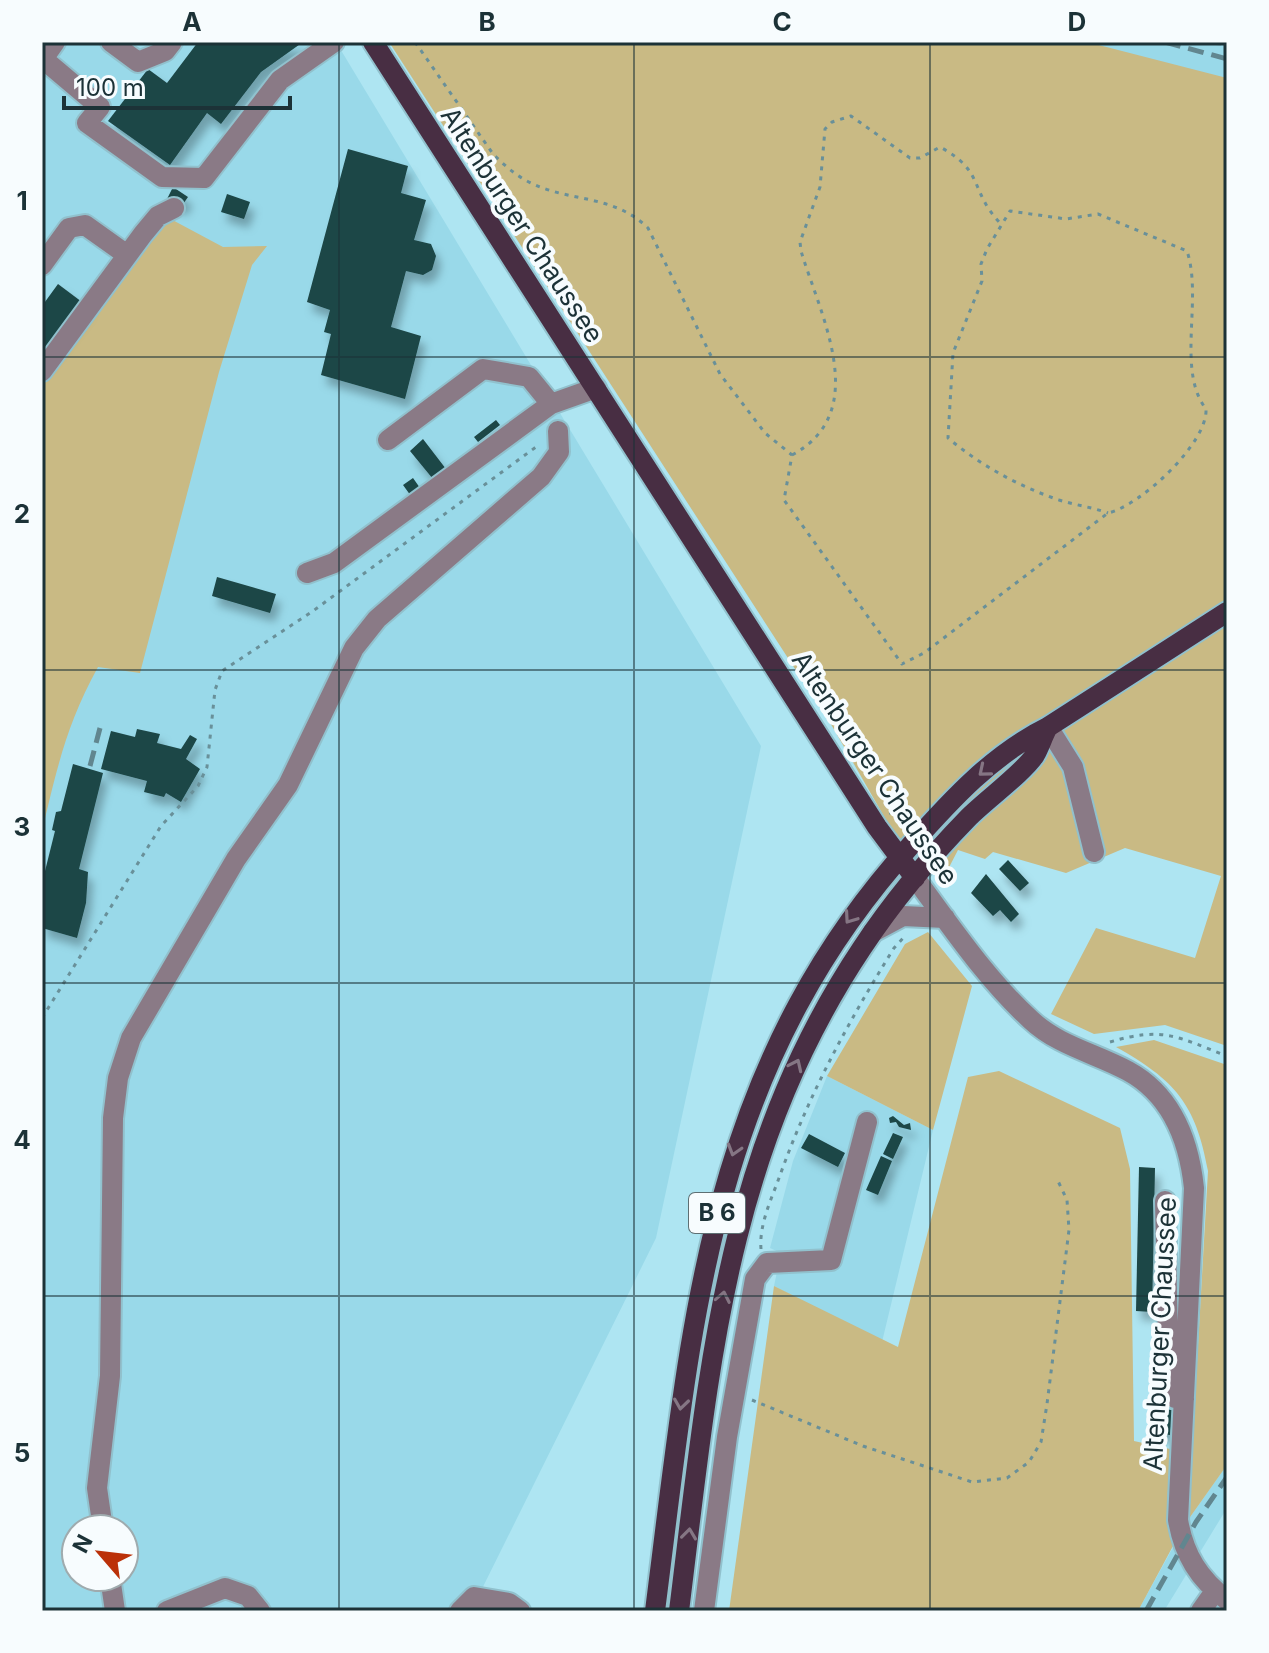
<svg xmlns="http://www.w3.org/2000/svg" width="1269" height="1653" font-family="Inter,sans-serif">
	<defs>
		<filter id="shadow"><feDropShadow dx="5" dy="9" stdDeviation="4" flood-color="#0004"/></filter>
	</defs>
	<rect width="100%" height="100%" fill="#aee5f2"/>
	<!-- built -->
	<path fill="#99d9e9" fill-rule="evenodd" d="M42,42H336L761,746L656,1238L471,1611H42ZM76,1529H124V1577H76Z
		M1066,42H1227V82Z
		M827,1076L933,1130L882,1342L774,1286L781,1253L770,1248L793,1161Z
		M1227,1465V1508L1164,1611H1138L1188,1520Z"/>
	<!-- green -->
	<path fill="#c9ba84" d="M389,42H1087L1227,78V1046L1165,1025L1094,1034L1051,1014L1096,928L1195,958L1221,876L1125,848L1066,873L993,852L985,859L958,850L944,877L893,832L832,726Z
		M165,216L223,247L267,246L252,265L219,372L140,673L98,667C66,725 57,769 42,831V379Z
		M928,932L972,986L933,1130L827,1076L905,944Z
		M1154,1040L1227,1065V1465L1188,1520L1208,1171C1196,1104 1175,1080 1116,1047Z
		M999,1071L1120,1128L1130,1169L1134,1441L1170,1449L1167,1509L1173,1546L1138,1611H729L774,1286L898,1347L968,1077Z"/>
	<!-- building -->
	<path fill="#1d4646" filter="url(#shadow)" d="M198,42H303L261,72L221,124L207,113L170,165L108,121L148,69L167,83Z
		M348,149L408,166L401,193L426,200L414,240L431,244L436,256L432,270L423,275L406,271L391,327L421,336L405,399L321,375L331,334L324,332L330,310L307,302Z
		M173,187L188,197L181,207L167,199Z
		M227,194L250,202L244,219L221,212Z
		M58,284L86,305L42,361V306Z
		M496,420L500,425L478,442L474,437Z
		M423,439L446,469L433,479L410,451Z
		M413,478L420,488L411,496L403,485Z
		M217,577L276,594L270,613L212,596Z
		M137,729L160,734L157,743L181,749L190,735L197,739L186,759L200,769L181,802L166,793L164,797L144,792L147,781L101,769L111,731L135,737Z
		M73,764L103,773L79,869L88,872L86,903L77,938L42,928V883L55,831L52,830L56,812L61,811Z
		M1008,860L1029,883L1020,891L999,869Z
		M986,874L1019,914L1011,922L1000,910L993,916L971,893Z
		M893,1116L904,1125L910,1123L911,1130L899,1127L896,1122L890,1123L889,1118Z
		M893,1133L903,1137L893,1159L883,1154Z
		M809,1134L845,1153L838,1167L801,1148Z
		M881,1156L892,1161L878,1195L866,1190Z
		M1139,1167L1155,1168L1152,1312L1136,1311Z
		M1152,1408L1173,1410L1170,1435L1150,1433Z"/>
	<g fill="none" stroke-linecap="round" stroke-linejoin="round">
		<!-- minor casing -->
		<g stroke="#91c1cd" stroke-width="24">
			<path id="minor" d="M111,42L138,62L165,51L172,42
				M42,58L100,107L87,123L162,177L204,178L280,80L334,42
				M43,59L55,42
				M42,265L69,228L85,225L127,255
				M42,371L143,234L158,216L174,208
				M388,440L483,369L529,377L551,404L596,388
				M307,573L334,563L551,404
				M1048,727L1073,767L1094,852
				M915,878C951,926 986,979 1031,1020C1059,1046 1095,1053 1128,1071C1172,1095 1189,1141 1194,1188L1178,1520C1184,1555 1199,1579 1227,1600
				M873,932L903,916L945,918
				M1165,1201L1169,1387L1175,1398L1184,1399
				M103,1529L97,1488L110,1376L113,1118L118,1078L131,1038L236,859L288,785L354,648L377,619L541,477L559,452L558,431
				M110,1577L115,1611
				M167,1611L225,1588L248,1596L260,1611
				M460,1611L474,1597L509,1603L520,1611
				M704,1611L727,1437L755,1279L767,1263L831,1260L867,1122
				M1201,1611L1215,1591"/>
		</g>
		<!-- major casing -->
		<g stroke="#91c1cd" stroke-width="24">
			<path id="major" d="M373,42L877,827L915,878
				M655,1611C692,1324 707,1071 911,845C951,800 993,754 1048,727L1227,612
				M679,1611C709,1372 724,1155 862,948C893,901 930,857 969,817C986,800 1024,772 1035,755C1040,746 1043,736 1048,727"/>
		</g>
		<!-- path -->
		<path stroke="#699099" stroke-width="3" stroke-dasharray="4 6" stroke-linecap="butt" d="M415,42L493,154C503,164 514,174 527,181C568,203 612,193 648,228L720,374L765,433L792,455L784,500L902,664L924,653L1108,513C1140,506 1208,443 1206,409C1176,370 1203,299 1187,251L1098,214L1066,219L1010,211L987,249L981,264L982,281L953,353L948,438C980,465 1018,486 1059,500C1075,505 1091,507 1108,513
			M792,455C872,412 821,317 801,251L800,242L820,187L825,129L832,122L851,116L910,158H920L940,147C985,171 969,190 1000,223
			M889,813L910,811L915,816
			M42,1018L161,826L198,786L207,767L215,690L222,671L313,611L540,444
			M1110,1042C1164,1026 1177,1037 1227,1056
			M761,1249C759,1225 771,1200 779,1178C809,1094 847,1024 894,948L905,936
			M752,1400L863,1446L972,1482L1007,1478L1029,1462L1041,1442L1047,1404L1069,1230L1067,1200L1058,1181"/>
		<!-- minor -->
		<use href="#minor" stroke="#8a7a86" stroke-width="20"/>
		<!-- major -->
		<use href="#major" stroke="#482e43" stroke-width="20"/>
		<!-- rail -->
		<path stroke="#61868f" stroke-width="5" stroke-dasharray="16 8" stroke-linecap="butt" d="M1165,42L1227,59
			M1205,42L1227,43
			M90,766L100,728
			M1146,1611L1196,1522L1227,1477"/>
	</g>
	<!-- one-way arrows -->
	<defs><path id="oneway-chevron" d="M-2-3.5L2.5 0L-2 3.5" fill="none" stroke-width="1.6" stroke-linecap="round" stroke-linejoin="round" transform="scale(2)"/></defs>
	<g stroke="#857684">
		<use href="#oneway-chevron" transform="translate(984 771) rotate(140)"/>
		<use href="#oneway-chevron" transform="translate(850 918) rotate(125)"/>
		<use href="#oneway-chevron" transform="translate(796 1065) rotate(-65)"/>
		<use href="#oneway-chevron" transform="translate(734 1150) rotate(107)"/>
		<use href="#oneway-chevron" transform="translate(723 1297) rotate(-79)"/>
		<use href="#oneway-chevron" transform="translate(681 1404) rotate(98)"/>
		<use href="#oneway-chevron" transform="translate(689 1534) rotate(-83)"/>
	</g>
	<!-- grid -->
	<path fill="none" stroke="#1c3237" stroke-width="2" stroke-opacity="0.55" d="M339,42V1611M634,42V1611M930,42V1611M42,357H1227M42,670H1227M42,983H1227M42,1296H1227"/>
	<g text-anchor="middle" stroke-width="8" stroke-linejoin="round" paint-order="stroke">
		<!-- shield labels -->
		<rect fill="#f7fcfe" stroke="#5e6f73" stroke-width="2" x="689" y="1193" width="56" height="40" rx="6"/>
		<g font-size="24" font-weight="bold" fill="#1c3237">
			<text x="717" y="1221">B 6</text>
		</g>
		<!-- street labels -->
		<g font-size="26" fill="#1c3237" stroke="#f7fcfe">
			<text transform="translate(522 225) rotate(57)" y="9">Altenburger Chaussee</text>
			<text transform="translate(875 768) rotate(56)" y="9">Altenburger Chaussee</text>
			<text transform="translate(1160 1334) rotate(-87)" y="9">Altenburger Chaussee</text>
		</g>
	</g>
	<!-- border -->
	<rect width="1269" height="1653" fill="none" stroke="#f7fcfe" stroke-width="88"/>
	<!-- north arrow -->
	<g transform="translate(100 1553) rotate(298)"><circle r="38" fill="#f7fcfe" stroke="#9fabae" stroke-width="2"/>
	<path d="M0-6L14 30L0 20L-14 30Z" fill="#bb3109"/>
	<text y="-12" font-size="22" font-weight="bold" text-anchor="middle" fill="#1c3237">N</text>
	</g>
	<!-- scale -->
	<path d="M64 96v12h226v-12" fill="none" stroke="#1c3237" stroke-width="4"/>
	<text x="76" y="96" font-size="24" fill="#1c3237" stroke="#f7fcfe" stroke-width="6" paint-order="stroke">100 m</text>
	<rect x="44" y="44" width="1181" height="1565" fill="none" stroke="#1c3237" stroke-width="3"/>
	<g font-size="26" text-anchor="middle" font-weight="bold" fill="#1c3237">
		<text x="192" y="31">A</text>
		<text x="487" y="31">B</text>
		<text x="782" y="31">C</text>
		<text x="1077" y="31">D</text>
		<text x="22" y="210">1</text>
		<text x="22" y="523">2</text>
		<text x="22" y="836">3</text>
		<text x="22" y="1149">4</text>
		<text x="22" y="1462">5</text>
	</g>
</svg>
